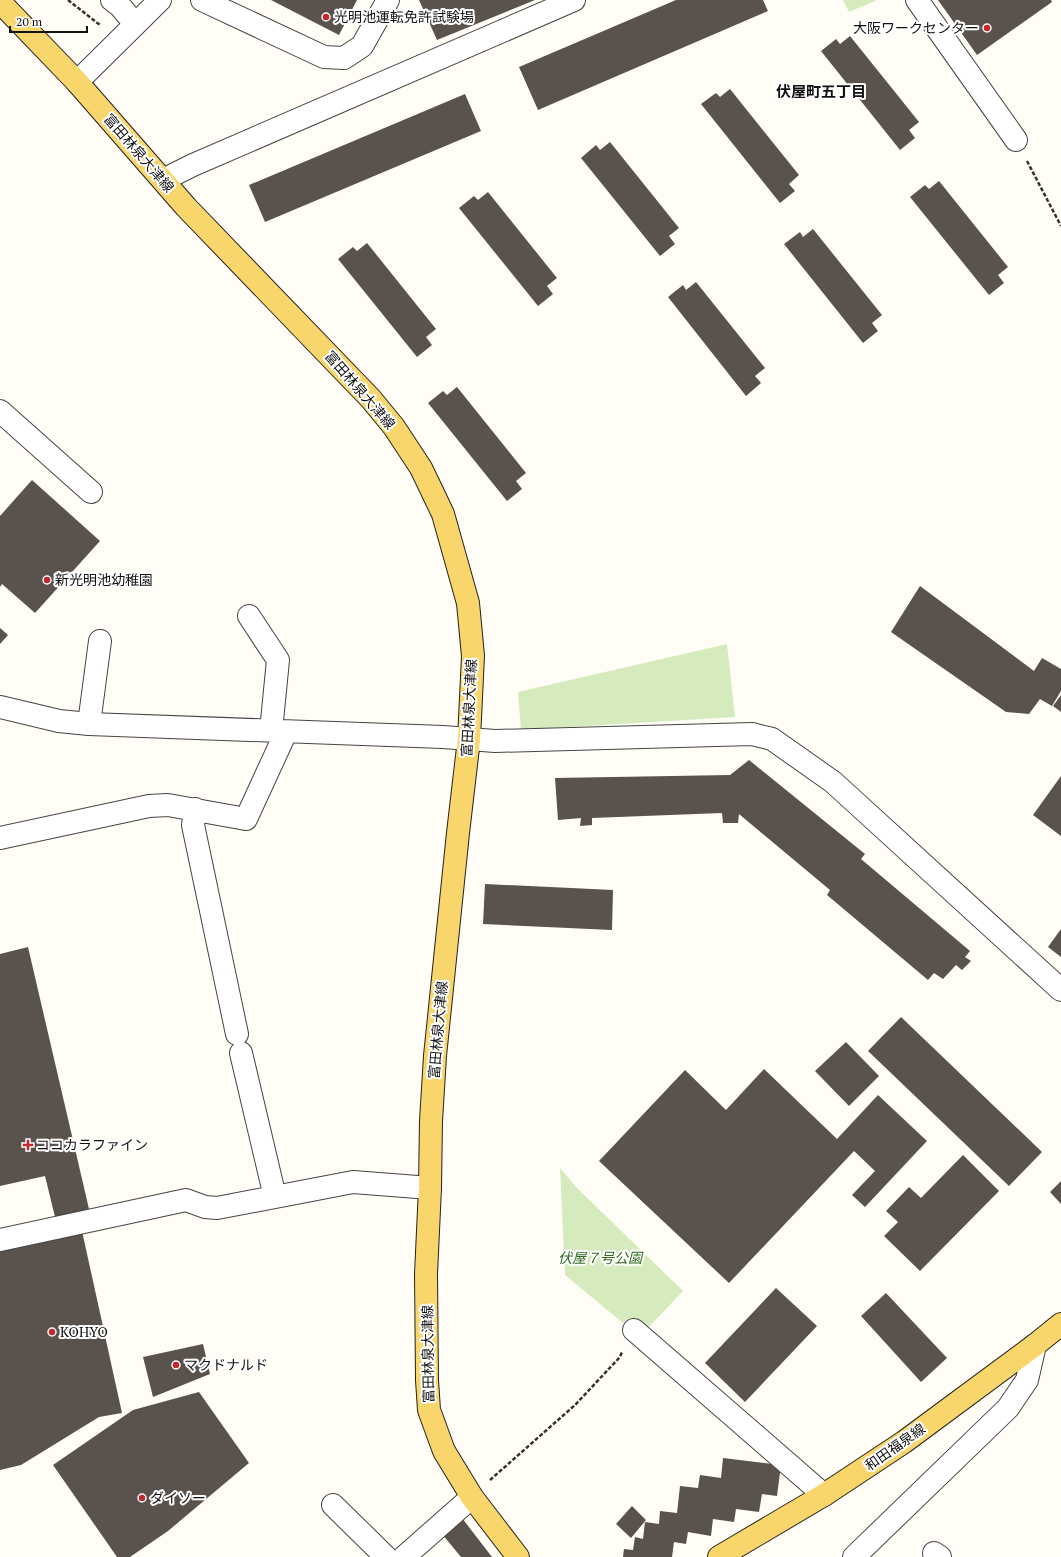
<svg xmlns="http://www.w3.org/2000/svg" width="1061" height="1557" font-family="'PT Serif','Noto Sans JP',serif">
	<rect width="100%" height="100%" fill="#fffdf5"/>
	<!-- green -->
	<path fill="#d5ebbd" d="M843,0H877L849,12Z
		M727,644L735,717L521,730L518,692Z
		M560,1168L577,1188L683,1291L645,1331L629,1328L565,1275Z"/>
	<!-- building -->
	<path fill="#5a524d" d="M271,0H357L339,35Z
		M419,0H535L437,40Z
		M676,0H763L768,11L538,110L519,67Z
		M938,0H1051L1052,2L977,55Z
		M850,36L919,122L909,130L915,138L900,150L821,51L836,39L840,44Z
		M730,89L799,175L789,184L795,191L780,203L701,104L716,93L720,97Z
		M465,94L481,131L265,222L249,185Z
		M610,142L679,228L669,236L675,244L660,256L581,158L596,145L600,150Z
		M939,181L1008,267L998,275L1004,283L989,295L910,197L925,185L929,189Z
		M488,192L557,278L547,286L553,294L538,306L459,208L474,196L478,200Z
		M813,229L882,315L872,323L878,331L863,343L784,244L800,232L803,237Z
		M367,243L436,329L426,337L432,345L417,357L338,259L353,247L357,251Z
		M696,282L765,368L755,376L761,383L746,396L668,297L683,285L686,290Z
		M457,387L526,473L516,481L522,489L507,501L428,403L443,391L447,395Z
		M32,480L100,541L35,613L2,584L0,587V516Z
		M920,586L1034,671L1042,658L1061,669V691L1052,706L1040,699L1029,714L1006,712L891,632Z
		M0,628L8,635L0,644Z
		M1061,695V712L1053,706Z
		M749,760L865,854L861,859L970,951L965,957L971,961L962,970L956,965L943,979L934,973L928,980L827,895L830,890L739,814L738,823H723L722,813L592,818V825L580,826L581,818L558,820L555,778L730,775Z
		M1061,776V836L1033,815Z
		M485,884L613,890L612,930L483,924Z
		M1061,929V957L1048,947Z
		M28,947L89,1209L55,1217L45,1176L0,1186V954Z
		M901,1017L1042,1152L1009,1186L868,1051Z
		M846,1042L879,1076L849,1106L815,1071Z
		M764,1069L837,1139L878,1095L927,1141L865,1207L852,1195L875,1171L854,1151L729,1283L599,1161L685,1070L726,1110Z
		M963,1155L999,1191L920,1271L884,1236L898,1222L886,1211L909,1187L921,1198Z
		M1061,1181V1204L1050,1192Z
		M82,1231L122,1413L99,1417L21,1465L0,1470V1251Z
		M776,1288L817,1326L745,1402L705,1363Z
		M886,1293L947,1358L921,1382L861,1316Z
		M203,1344L210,1374L153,1397L143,1357Z
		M199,1392L249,1463L168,1531L130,1557H117L53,1465L133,1410Z
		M723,1458L781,1465L777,1496L762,1494L759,1512L736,1509L734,1522L713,1519L711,1536L688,1532L686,1544L674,1542L672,1557H623L624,1549L633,1550L635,1537L643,1539L645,1522L659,1524L660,1511L677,1513L680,1486L698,1488L700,1475L721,1478Z
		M632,1506L646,1520L631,1538L616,1524Z
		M462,1518L492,1557H461L442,1534Z"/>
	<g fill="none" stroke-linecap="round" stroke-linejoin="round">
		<!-- minor casing -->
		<g stroke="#444" stroke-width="24">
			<path id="minor" d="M112,0L120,6L135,24
				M202,0L324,57L344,58L362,46L388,0
				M917,0L1016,140
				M77,82L160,0
				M163,180L193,165L574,0
				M0,411L91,492
				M249,616L278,660L271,731
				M0,707L59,721L89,724L443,737L495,741L752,734L772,739L833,782L1061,990
				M89,724L100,641
				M195,809L193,825L237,1034
				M0,838L149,806L168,805L246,819L286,732
				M241,1053L275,1197
				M0,1240L186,1200L205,1207L217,1208L353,1182L430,1188
				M634,1330L824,1495
				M333,1505L386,1557
				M934,1553L940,1557
				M404,1557L472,1497
				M854,1557L1008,1408L1027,1380L1035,1345"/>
		</g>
		<!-- major casing -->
		<g stroke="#222" stroke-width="24">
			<path id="major" d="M0,2L77,82L186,207L371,399L394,427L421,468L443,514L468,603L473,656L469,739L458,833L435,1056L431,1121L430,1188L426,1274L427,1380L429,1410L444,1451L472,1497L518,1557
				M719,1557L824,1495L904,1442L1035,1345L1061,1324"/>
		</g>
		<!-- path -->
		<path stroke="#333" stroke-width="2.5" stroke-dasharray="4 2" stroke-linecap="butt" d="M68,0L100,25L101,24
			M1027,161L1061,226
			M490,1480L575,1405L620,1357L622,1352"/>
		<!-- minor -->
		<use href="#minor" stroke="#fff" stroke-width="22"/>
		<!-- major -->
		<use href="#major" stroke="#f9d66b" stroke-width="22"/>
	</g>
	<!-- markers -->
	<g fill="#c4262e" stroke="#fff" stroke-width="1.5">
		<circle cx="326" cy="17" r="4"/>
		<circle cx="987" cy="28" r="4"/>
		<circle cx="47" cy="580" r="4"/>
		<path d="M26 1139h4v4h4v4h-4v4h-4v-4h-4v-4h4z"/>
		<circle cx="52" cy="1332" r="4"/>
		<circle cx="176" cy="1365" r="4"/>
		<circle cx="142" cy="1498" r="4"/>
	</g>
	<g text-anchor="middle" stroke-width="4" stroke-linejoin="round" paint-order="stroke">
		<!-- poi labels -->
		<g font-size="14" fill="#111" stroke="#fff" text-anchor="start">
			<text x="334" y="22">光明池運転免許試験場</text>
			<text x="979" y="33" text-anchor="end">大阪ワークセンター</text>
			<text x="55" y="585">新光明池幼稚園</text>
			<text x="36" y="1150">ココカラファイン</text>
			<text x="60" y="1337">KOHYO</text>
			<text x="184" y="1370">マクドナルド</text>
			<text x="150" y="1503">ダイソー</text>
		</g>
		<!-- street labels -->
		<g font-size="14" fill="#111" stroke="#fff">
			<text transform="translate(139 153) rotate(49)" y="5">富田林泉大津線</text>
			<text transform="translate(360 390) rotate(49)" y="5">富田林泉大津線</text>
			<text transform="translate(469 708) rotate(-87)" y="5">富田林泉大津線</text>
			<text transform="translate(438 1030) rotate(-85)" y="5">富田林泉大津線</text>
			<text transform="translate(428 1354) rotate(-91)" y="5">富田林泉大津線</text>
			<text transform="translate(895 1447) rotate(-35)" y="5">和田福泉線</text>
		</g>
		<!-- park labels -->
		<g font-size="14" font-style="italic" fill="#2f6b1f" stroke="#fff">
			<text x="600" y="1263">伏屋７号公園</text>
		</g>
		<!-- neighbourhood labels -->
		<g font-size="15" font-weight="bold" fill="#111" stroke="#fff">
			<text x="821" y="97">伏屋町五丁目</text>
		</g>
	</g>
	<!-- scale -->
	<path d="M10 26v6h77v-6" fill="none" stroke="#111111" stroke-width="2"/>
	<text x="16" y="26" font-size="12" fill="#111111" stroke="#ffffff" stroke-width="3" paint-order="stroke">20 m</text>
</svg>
